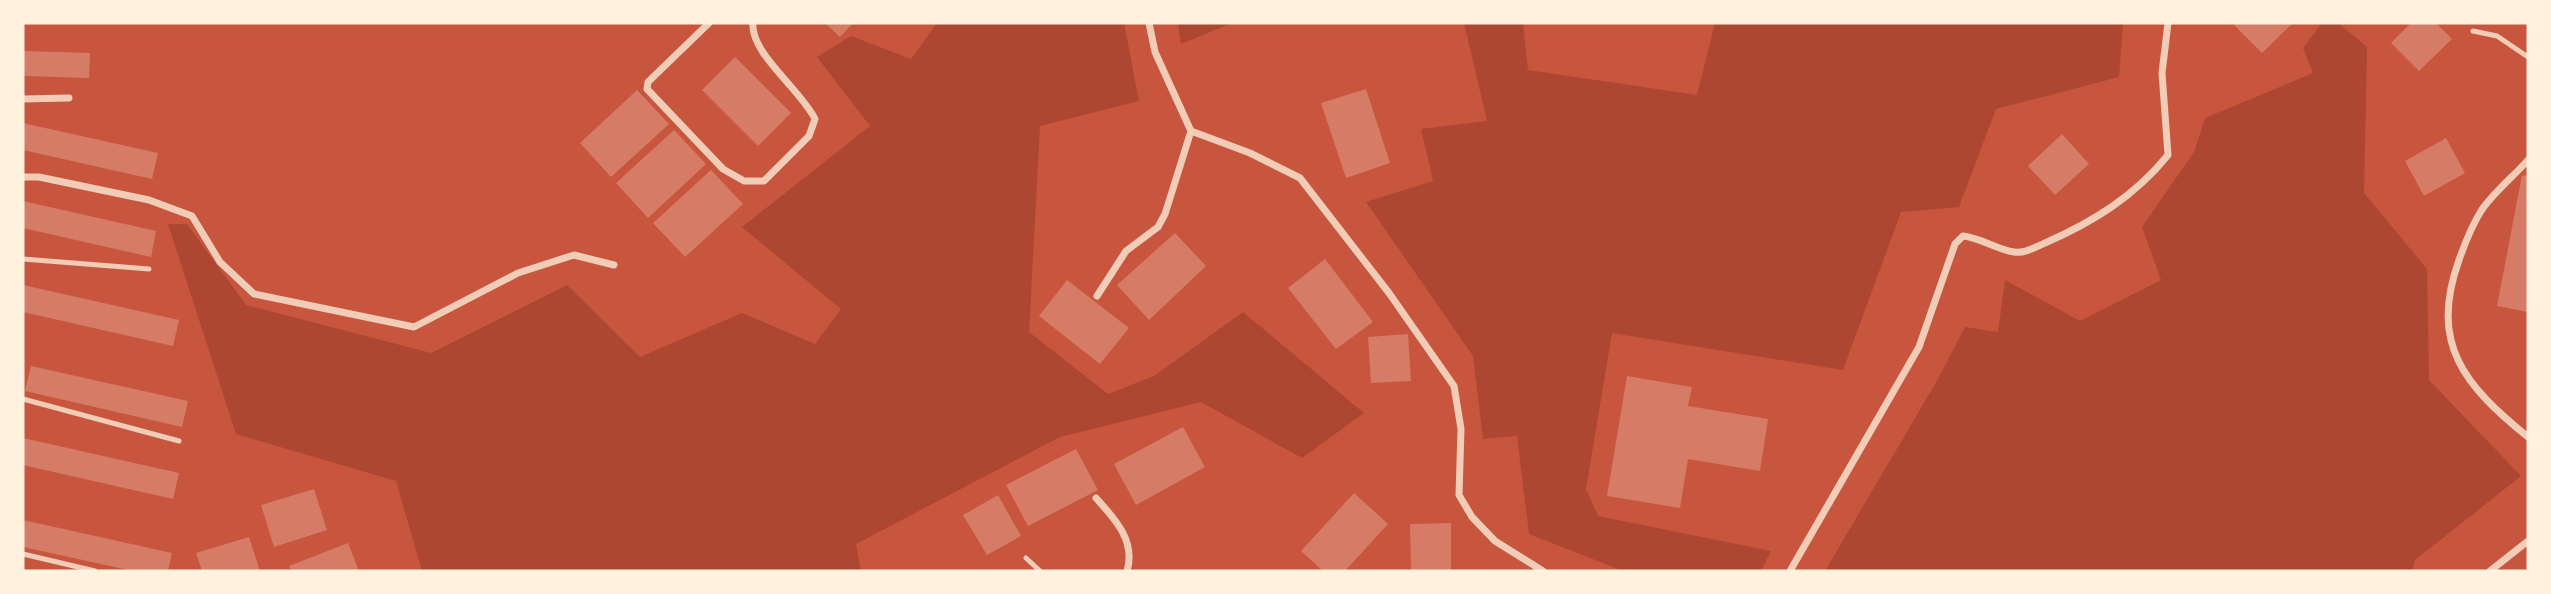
<svg xmlns="http://www.w3.org/2000/svg" width="2551" height="594" font-family="Roboto,sans-serif">
	<rect width="100%" height="100%" fill="#c8553d"/>
	<!-- green -->
	<path fill="#ae4732" d="M937,23H1124L1139,101L1040,126L1029,332L1108,394L1154,376L1243,312L1364,413L1302,458L1201,402L1060,437L856,544L861,571H422L396,481L236,434L168,224H187L246,305L431,353L567,285L640,357L742,313L815,344L841,309L742,227L870,126L817,57L851,36L911,59Z
		M1178,23H1232L1181,44Z
		M1464,23H1523L1528,70L1697,95L1715,23H2123L2119,77L1996,109L1959,207L1901,212L1843,370L1612,333L1586,489L1598,516L1771,551L1761,571H1623L1529,534L1517,436L1483,439L1473,356L1366,202L1433,181L1421,129L1487,121Z
		M2322,23H2338L2367,47L2364,193L2427,269L2429,380L2521,476L2415,560L2412,571H1825L1938,379L1965,327L1998,332L2005,280L2080,321L2161,280L2142,227L2194,152L2205,118L2313,73L2303,48Z"/>
	<!-- building -->
	<path fill="#d67c66" d="M825,23H853L840,37Z
		M2236,23H2293L2262,53L2234,25Z
		M2411,23H2436L2452,39L2419,71L2391,43Z
		M23,51L90,53L89,78L23,76Z
		M735,57L791,113L758,146L702,90Z
		M1366,89L1390,163L1346,178L1321,103Z
		M637,90L669,124L611,177L580,143Z
		M23,123L158,153L152,179L23,150Z
		M674,130L706,164L648,218L616,183Z
		M2062,134L2089,164L2055,195L2028,166Z
		M2446,138L2465,173L2424,196L2405,161Z
		M711,170L743,204L685,257L653,223Z
		M2522,175L2528,176V312L2497,306Z
		M23,201L156,231L151,257L23,228Z
		M1175,233L1206,266L1149,320L1117,285Z
		M1325,259L1373,322L1336,349L1288,288Z
		M1067,280L1129,328L1100,364L1039,316Z
		M23,285L179,320L173,346L23,312Z
		M1408,334L1411,381L1371,383L1368,337Z
		M31,366L188,401L182,427L25,391Z
		M1627,376L1692,387L1688,406L1768,419L1760,471L1688,459L1680,508L1607,496Z
		M1183,427L1205,467L1136,505L1114,464Z
		M23,438L179,473L173,499L23,465Z
		M1076,449L1098,490L1028,526L1006,485Z
		M314,489L327,530L274,547L261,505Z
		M1354,493L1388,524L1345,571H1323L1301,551Z
		M998,495L1021,536L987,555L963,515Z
		M23,520L172,553L168,571H133L23,547Z
		M1451,523V570H1411L1410,524Z
		M249,537L260,571H202L196,553Z
		M348,543L359,571H291L289,566Z"/>
	<g fill="none" stroke-linecap="round" stroke-linejoin="round">
		<!-- service -->
		<path stroke="#f1ccb7" stroke-width="5" d="M2473,31L2497,36L2528,57
			M23,259L149,269
			M23,399L179,441
			M23,554L95,571
			M1026,558L1040,571"/>
		<!-- minor -->
		<path stroke="#f1ccb7" stroke-width="7" d="M709,23L648,82L647,89L723,169L744,181H764L809,136L815,119C801,90 750,53 753,23
			M1149,23L1155,52L1191,131L1250,153L1300,178L1389,293L1454,386L1461,429L1459,495L1472,517L1495,541L1543,571
			M23,99L69,98
			M2528,160C2513,177 2493,193 2481,211C2471,227 2465,243 2459,260C2429,344 2464,385 2528,437
			M23,177H39L149,200L192,216L220,262L254,294L414,327L518,273L574,255L614,265
			M1097,296L1126,251L1158,227L1165,214L1191,131
			M1096,498C1115,519 1136,541 1127,571
			M1790,571L1919,347L1955,244L1963,236C1981,238 1996,249 2014,252C2024,254 2036,247 2045,243C2093,222 2135,196 2168,155L2162,73L2168,23
			M2490,571L2528,541"/>
	</g>
	<!-- border -->
	<rect width="2551" height="594" fill="none" stroke="#fff3e0" stroke-width="49"/>
</svg>
